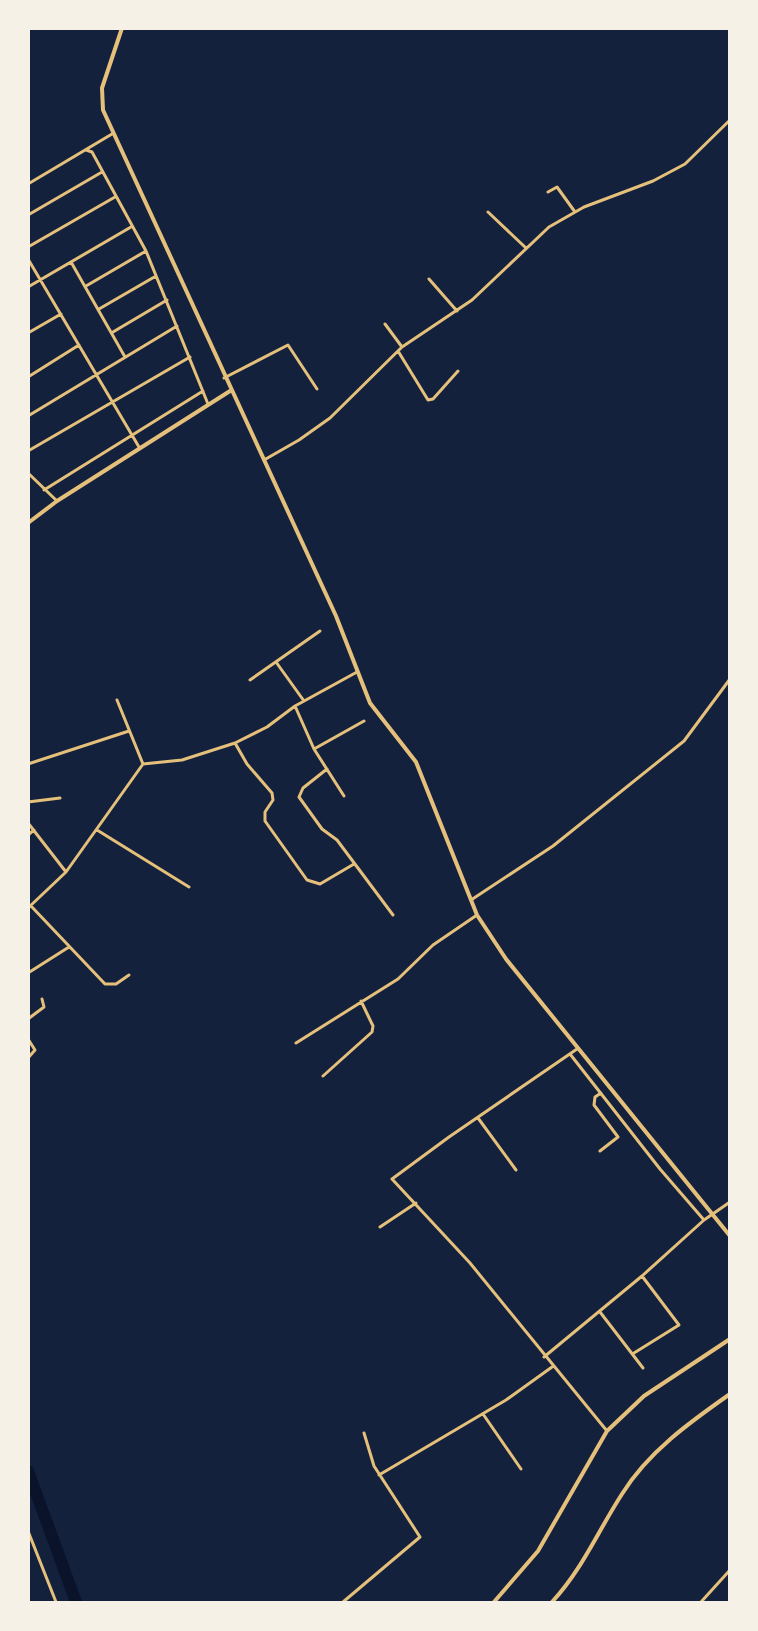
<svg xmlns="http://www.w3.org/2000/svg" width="758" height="1631" font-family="Cabin,sans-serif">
	<rect width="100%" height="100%" fill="#14213d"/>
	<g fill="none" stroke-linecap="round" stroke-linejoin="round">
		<!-- river -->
		<path stroke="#0b132b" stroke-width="12" d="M28,1471L76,1602"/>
		<!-- minor -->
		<path stroke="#e5c07b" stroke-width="3" d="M86,150L92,152L146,251L208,404
			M28,184L112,134
			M548,192L557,187L575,212
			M488,212L526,248
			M28,215L102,172
			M28,247L115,197
			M28,259L139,447
			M71,262L125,357
			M429,279L457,311
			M86,286L146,251
			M28,287L131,227
			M99,309L156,276
			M385,324L402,347
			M113,332L167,300
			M28,333L61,314
			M398,351L428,400L433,399L458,371
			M28,377L79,345
			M224,378L288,345L317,389
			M28,416L177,326
			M28,451L190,357
			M264,460L299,440L330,418L402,347L472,300L549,227L584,207L653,181L685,164L730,120
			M28,473L57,501
			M44,490L203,391
			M276,662L304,701
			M250,680L320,631
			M117,700L143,764
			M295,706L314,749
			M235,743L247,764L272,793L273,800L265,812V821L307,880L320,884L354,864
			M28,764L129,731
			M327,769L303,788L299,797L322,829L337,840L393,915
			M344,796L314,749L364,721
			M28,802L60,798
			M28,823L66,872
			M97,830L189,887
			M28,835L34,830
			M471,900L553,846L684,741L730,679
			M31,906L105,984H116L129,975
			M28,908L66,872L143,764L182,760L235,743L267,727L295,706L357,672
			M28,973L69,947
			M28,1019L44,1007L42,999
			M28,1039L35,1050L28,1058
			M296,1043L398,979L433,945L477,915
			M577,1049L449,1137L392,1179L470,1263L607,1431
			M570,1054L660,1169L704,1220
			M323,1076L372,1032L373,1026L361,1001
			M478,1118L516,1170
			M600,1151L618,1137L594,1105L595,1097L601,1093
			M380,1227L416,1203
			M600,1312L643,1368
			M634,1353L679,1325L642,1276
			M544,1357L642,1276L704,1220L730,1202
			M483,1414L521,1469
			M379,1475L506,1400L552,1367
			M28,1531L56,1602
			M343,1602L420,1537L374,1466L364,1433
			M701,1602L730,1570"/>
		<!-- tertiary -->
		<path stroke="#e5c07b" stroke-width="4" d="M122,28L102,88L103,110L336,616L370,703L416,762L477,915L506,959L730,1236
			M28,523L57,501L230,391
			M494,1602L538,1551L607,1431L644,1396L730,1339
			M552,1602C582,1570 598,1531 622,1494C648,1452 690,1422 730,1394"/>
	</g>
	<!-- border -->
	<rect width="758" height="1631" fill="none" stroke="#f6f1e7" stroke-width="60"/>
</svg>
